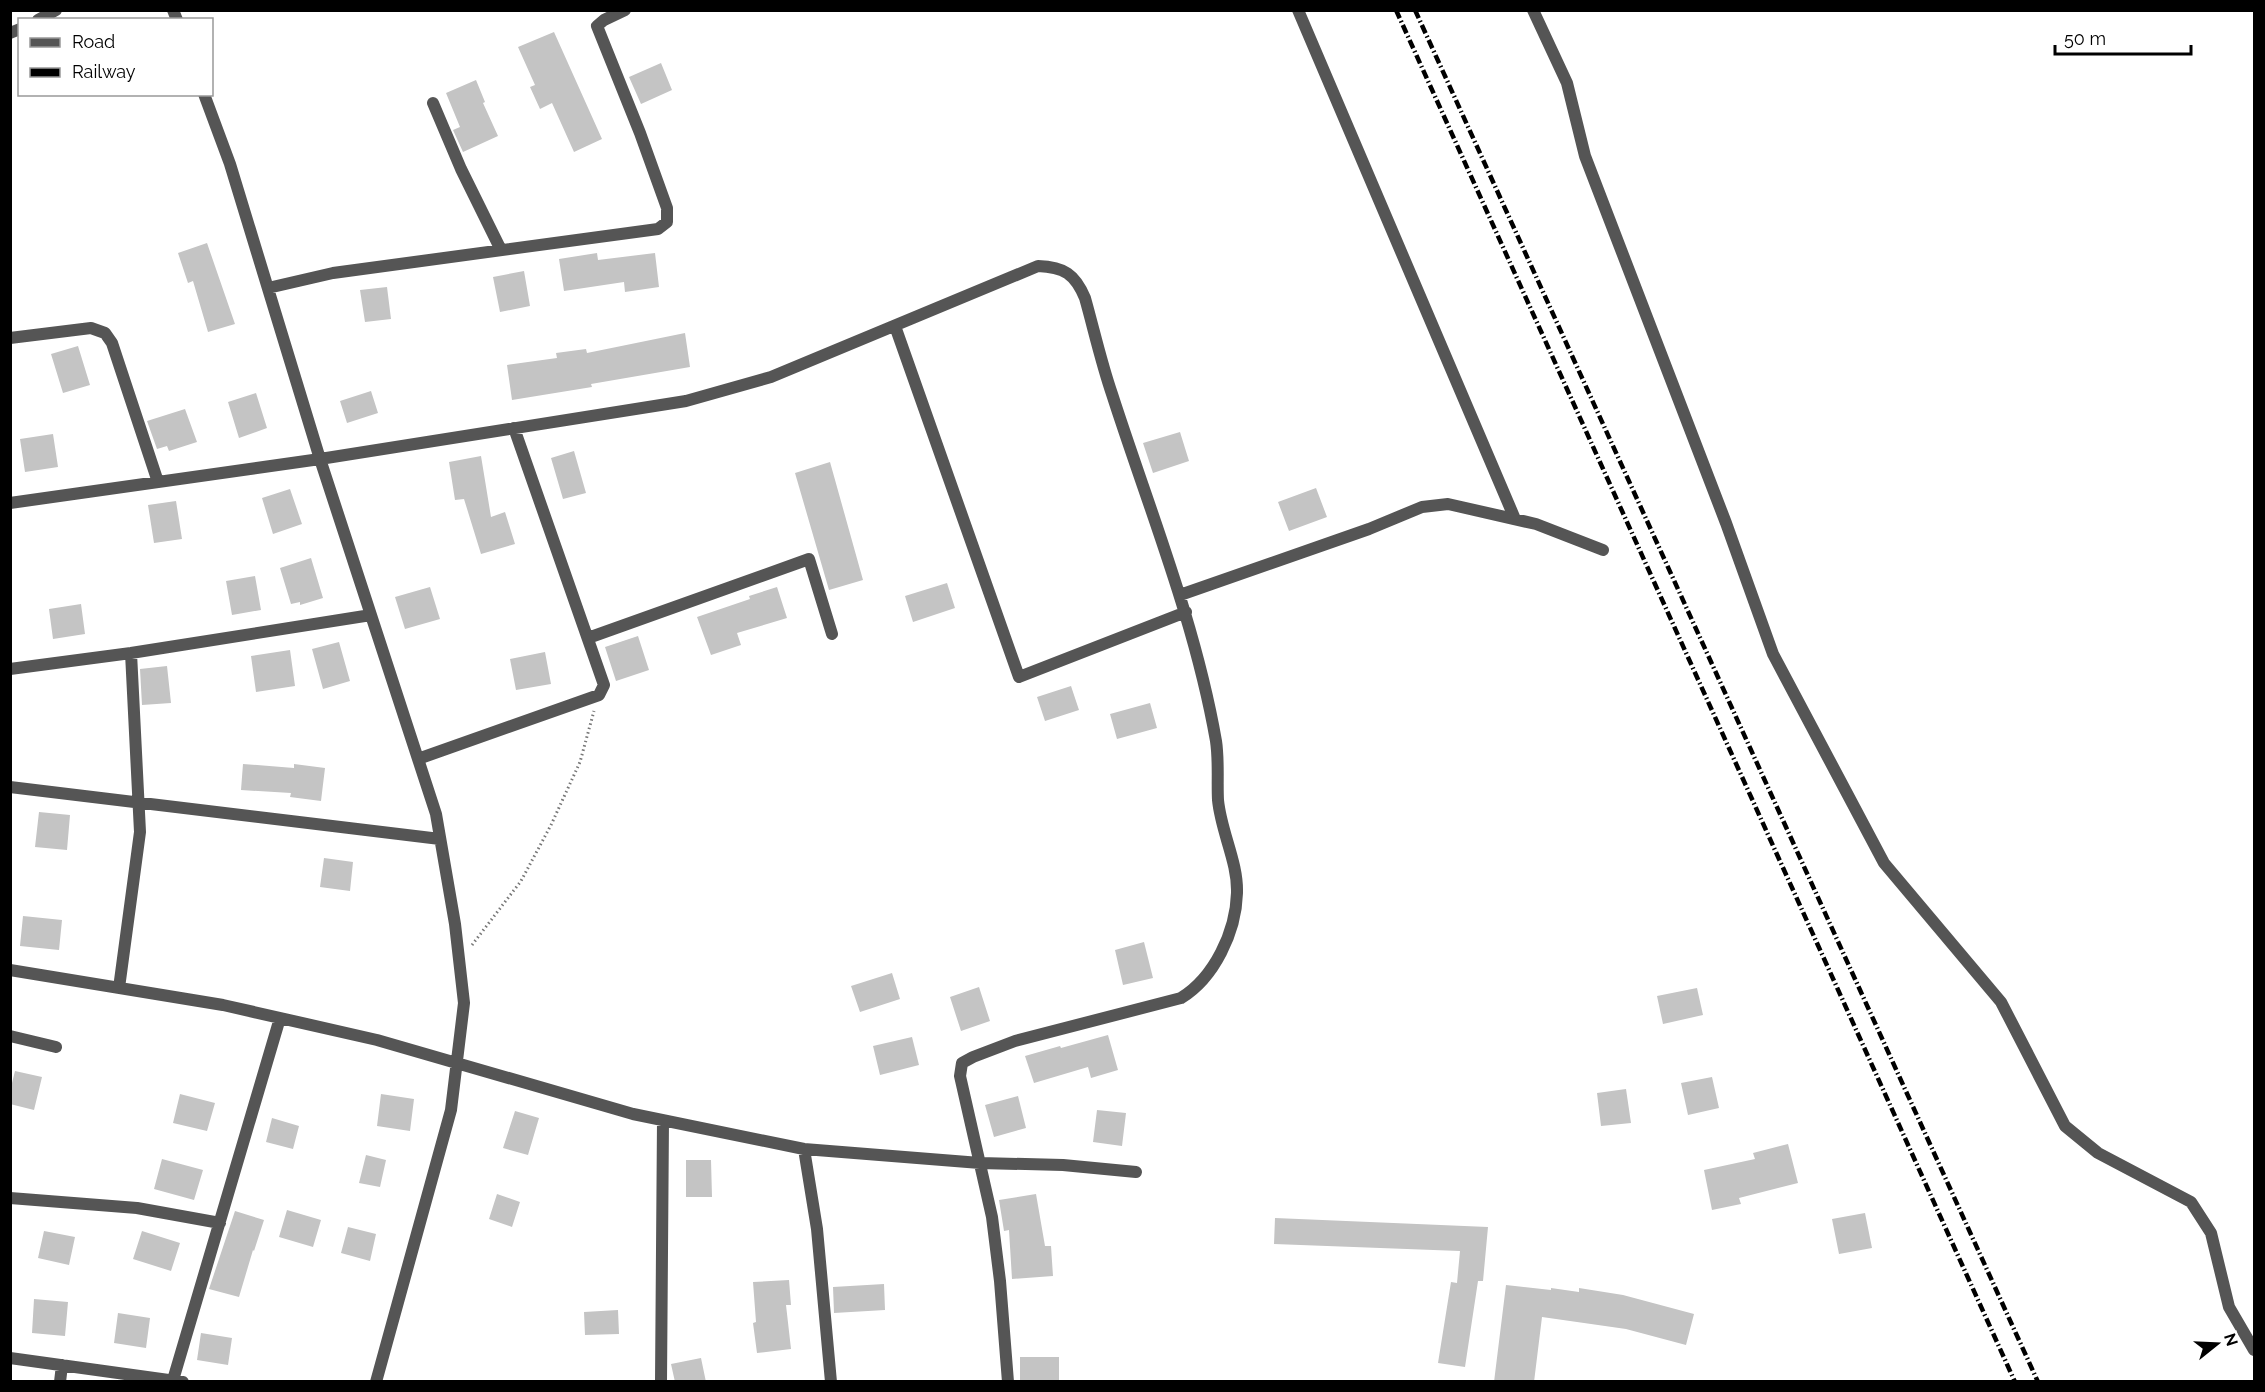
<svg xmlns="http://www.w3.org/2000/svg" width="2265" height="1392" font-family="Raleway,sans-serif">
	<rect width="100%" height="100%" fill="#fff"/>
	<!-- building -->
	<path fill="#c4c4c4" d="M554,32L602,139L574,152L552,103L540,109L530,87L535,85L518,47Z
		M661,63L672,90L641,104L629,77Z
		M476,80L485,102L483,103L498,136L463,152L453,130L460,127L446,93Z
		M207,243L235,324L208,332L193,281L188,283L178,253Z
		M597,253L598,260L655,253L659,287L625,292L624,282L564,291L559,259Z
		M524,271L530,306L500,312L493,277Z
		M387,287L391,319L365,322L360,290Z
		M685,333L690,367L591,384L592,387L512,400L507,365L557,358L556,353L586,349L587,353Z
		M78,346L90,385L63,393L51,354Z
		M371,391L378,413L347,423L340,401Z
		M256,393L267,428L239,438L228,402Z
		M185,409L197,442L169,451L167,446L157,449L147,421Z
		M1180,432L1189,461L1153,473L1143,443Z
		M53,434L58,467L25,472L20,439Z
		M574,451L586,493L563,499L551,458Z
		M481,456L491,517L505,512L515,544L481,554L464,499L455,500L449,462Z
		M830,462L863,580L829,590L795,473Z
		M1316,488L1327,517L1289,531L1278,502Z
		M290,489L302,524L273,534L262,498Z
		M176,501L182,539L154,543L148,505Z
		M311,558L323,598L300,605V602L291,604L280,568Z
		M255,576L261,610L232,615L226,581Z
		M947,583L955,608L913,622L905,596Z
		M430,587L440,619L405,629L395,597Z
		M777,587L787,618L737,633L741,645L711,655L697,617L750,599L749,596Z
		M81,604L85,634L53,639L49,609Z
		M638,636L649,670L616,681L605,647Z
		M339,642L350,681L323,689L312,649Z
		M290,650L295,686L256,692L251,656Z
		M545,652L551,684L516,690L510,659Z
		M167,666L171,703L142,705L140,669Z
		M1071,686L1079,710L1045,721L1037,697Z
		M1150,703L1157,728L1117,739L1110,714Z
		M243,764L294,768V764L325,768L321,801L290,797L291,793L241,790Z
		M39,812L70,815L67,850L35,847Z
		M324,858L353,862L350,891L320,887Z
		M23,916L62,920L59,950L20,946Z
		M1144,942L1153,978L1123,985L1115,950Z
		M892,973L900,999L860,1012L851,986Z
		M979,987L990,1021L961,1031L950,997Z
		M1697,988L1703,1015L1663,1024L1657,996Z
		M1108,1035L1118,1070L1091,1078L1088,1067L1034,1083L1025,1056L1060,1046L1061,1048Z
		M912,1037L919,1065L880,1075L873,1046Z
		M15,1071L42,1077L34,1110L10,1104V1091Z
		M1712,1077L1719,1108L1688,1115L1681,1083Z
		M1626,1089L1631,1123L1601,1126L1597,1093Z
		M180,1094L215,1103L207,1131L173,1123Z
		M381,1094L414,1099L410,1131L377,1126Z
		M1018,1096L1026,1128L994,1137L985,1105Z
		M1097,1110L1126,1113L1122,1146L1093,1142Z
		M515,1111L539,1118L528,1155L503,1148Z
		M272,1118L299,1126L293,1149L266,1142Z
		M1788,1144L1798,1183L1739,1198L1741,1204L1712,1210L1704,1170L1755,1159L1753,1153Z
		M366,1155L386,1160L380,1187L359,1183Z
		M162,1159L203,1170L194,1200L154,1189Z
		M686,1160H711L712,1197H686Z
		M497,1194L520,1202L512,1227L489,1219Z
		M1036,1194L1045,1246H1051L1053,1276L1012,1279L1009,1230L1004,1231L999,1200Z
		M287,1210L321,1220L313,1247L279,1237Z
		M235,1211L264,1220L254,1251L253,1250L239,1297L209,1289Z
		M1865,1213L1872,1248L1839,1254L1832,1219Z
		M1275,1218L1488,1227L1483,1281H1478L1465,1367L1438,1363L1451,1282L1457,1283L1460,1251L1274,1244Z
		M348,1227L376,1234L370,1261L341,1253Z
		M44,1231L75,1237L69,1265L38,1258Z
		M142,1231L180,1243L171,1271L133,1259Z
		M789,1280L791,1305H786L791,1349L757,1353L753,1323L756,1322L753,1282Z
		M884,1284L885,1310L834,1313L833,1287Z
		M1506,1285L1551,1290V1288L1579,1292V1288L1623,1295L1694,1314L1686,1345L1626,1329L1542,1317L1534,1382H1494Z
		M34,1299L68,1302L65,1336L32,1333Z
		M618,1310L619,1334L585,1335L584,1312Z
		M118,1313L150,1318L146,1348L114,1343Z
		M201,1333L232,1338L228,1365L197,1360Z
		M1020,1357H1059V1382H1020Z
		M701,1358L706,1382H675L671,1364Z"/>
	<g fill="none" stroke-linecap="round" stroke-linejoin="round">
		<!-- path -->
		<path stroke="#777" stroke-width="3" stroke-dasharray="1.5 3" stroke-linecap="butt" d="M472,945L521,881L551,825L580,762L594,711"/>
		<!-- street -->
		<path stroke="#555" stroke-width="12" d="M173,10L177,20
			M1298,10L1515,519
			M1533,10L1567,83L1585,156L1726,523L1773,654L1884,863L2001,1002L2065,1126L2098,1153L2191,1202L2211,1233L2229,1307L2254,1350
			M38,20L56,10
			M10,33L20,29
			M204,94L230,164L320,459L436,814L455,924L464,1003L451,1110L376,1382
			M433,103L461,169L501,250
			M268,288L333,273L658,229L667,222V208L640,133L597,26L604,20L625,10
			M895,326L1019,677L1186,612
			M10,338L91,328L105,333L112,343L158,482
			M10,503L320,459L686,401L771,377L1038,266C1064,267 1075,274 1085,298C1094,330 1101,362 1112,394C1149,509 1195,621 1216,741C1219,761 1217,781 1218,800C1221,832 1238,862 1237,893C1236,932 1214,978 1181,998L1015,1041L973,1057L962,1063L960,1076L992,1217L1000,1281L1008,1382
			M1180,595L1369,529L1422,507L1448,504L1536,524L1603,550
			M588,638L809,559L832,634
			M10,669L131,653L371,615
			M418,759L599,695L604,685L514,428
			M10,787L440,839
			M10,970L223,1005L377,1040L633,1114L804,1149L980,1163L1063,1165L1136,1172
			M119,988L140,832L131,653
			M10,1036L56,1047
			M804,1149L817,1229L831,1382
			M10,1198L137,1208L220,1223
			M10,1358L183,1382
			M173,1380L280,1018
			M60,1382L62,1365
			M661,1382L663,1120"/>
		<!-- rail -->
		<path stroke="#000" stroke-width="4.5" stroke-dasharray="9 3 1.5 3" stroke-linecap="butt" d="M1396,10L2015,1382
			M1415,10L2038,1382"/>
	</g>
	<!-- border -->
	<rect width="2265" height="1392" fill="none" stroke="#000000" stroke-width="24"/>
	<!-- legend -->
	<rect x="18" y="18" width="195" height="78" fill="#ffffff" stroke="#999999" stroke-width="1.5"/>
	<rect x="30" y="38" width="30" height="9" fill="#555555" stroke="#999999" stroke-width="1.5"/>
	<text x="72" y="48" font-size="18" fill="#000000">Road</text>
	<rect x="30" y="68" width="30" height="9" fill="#000000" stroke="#999999" stroke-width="1.5"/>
	<text x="72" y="78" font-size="18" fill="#000000">Railway</text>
	<!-- north arrow -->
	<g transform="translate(2217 1344) rotate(72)" stroke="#ffffff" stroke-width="4.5" paint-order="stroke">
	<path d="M0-4.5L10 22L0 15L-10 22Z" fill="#000000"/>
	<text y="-9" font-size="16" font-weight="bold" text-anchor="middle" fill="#000000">N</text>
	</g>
	<!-- scale -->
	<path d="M2055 45v9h136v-9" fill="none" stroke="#000000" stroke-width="3"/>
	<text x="2064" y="45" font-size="18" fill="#000000" stroke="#ffffff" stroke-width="4.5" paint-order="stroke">50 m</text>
</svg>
